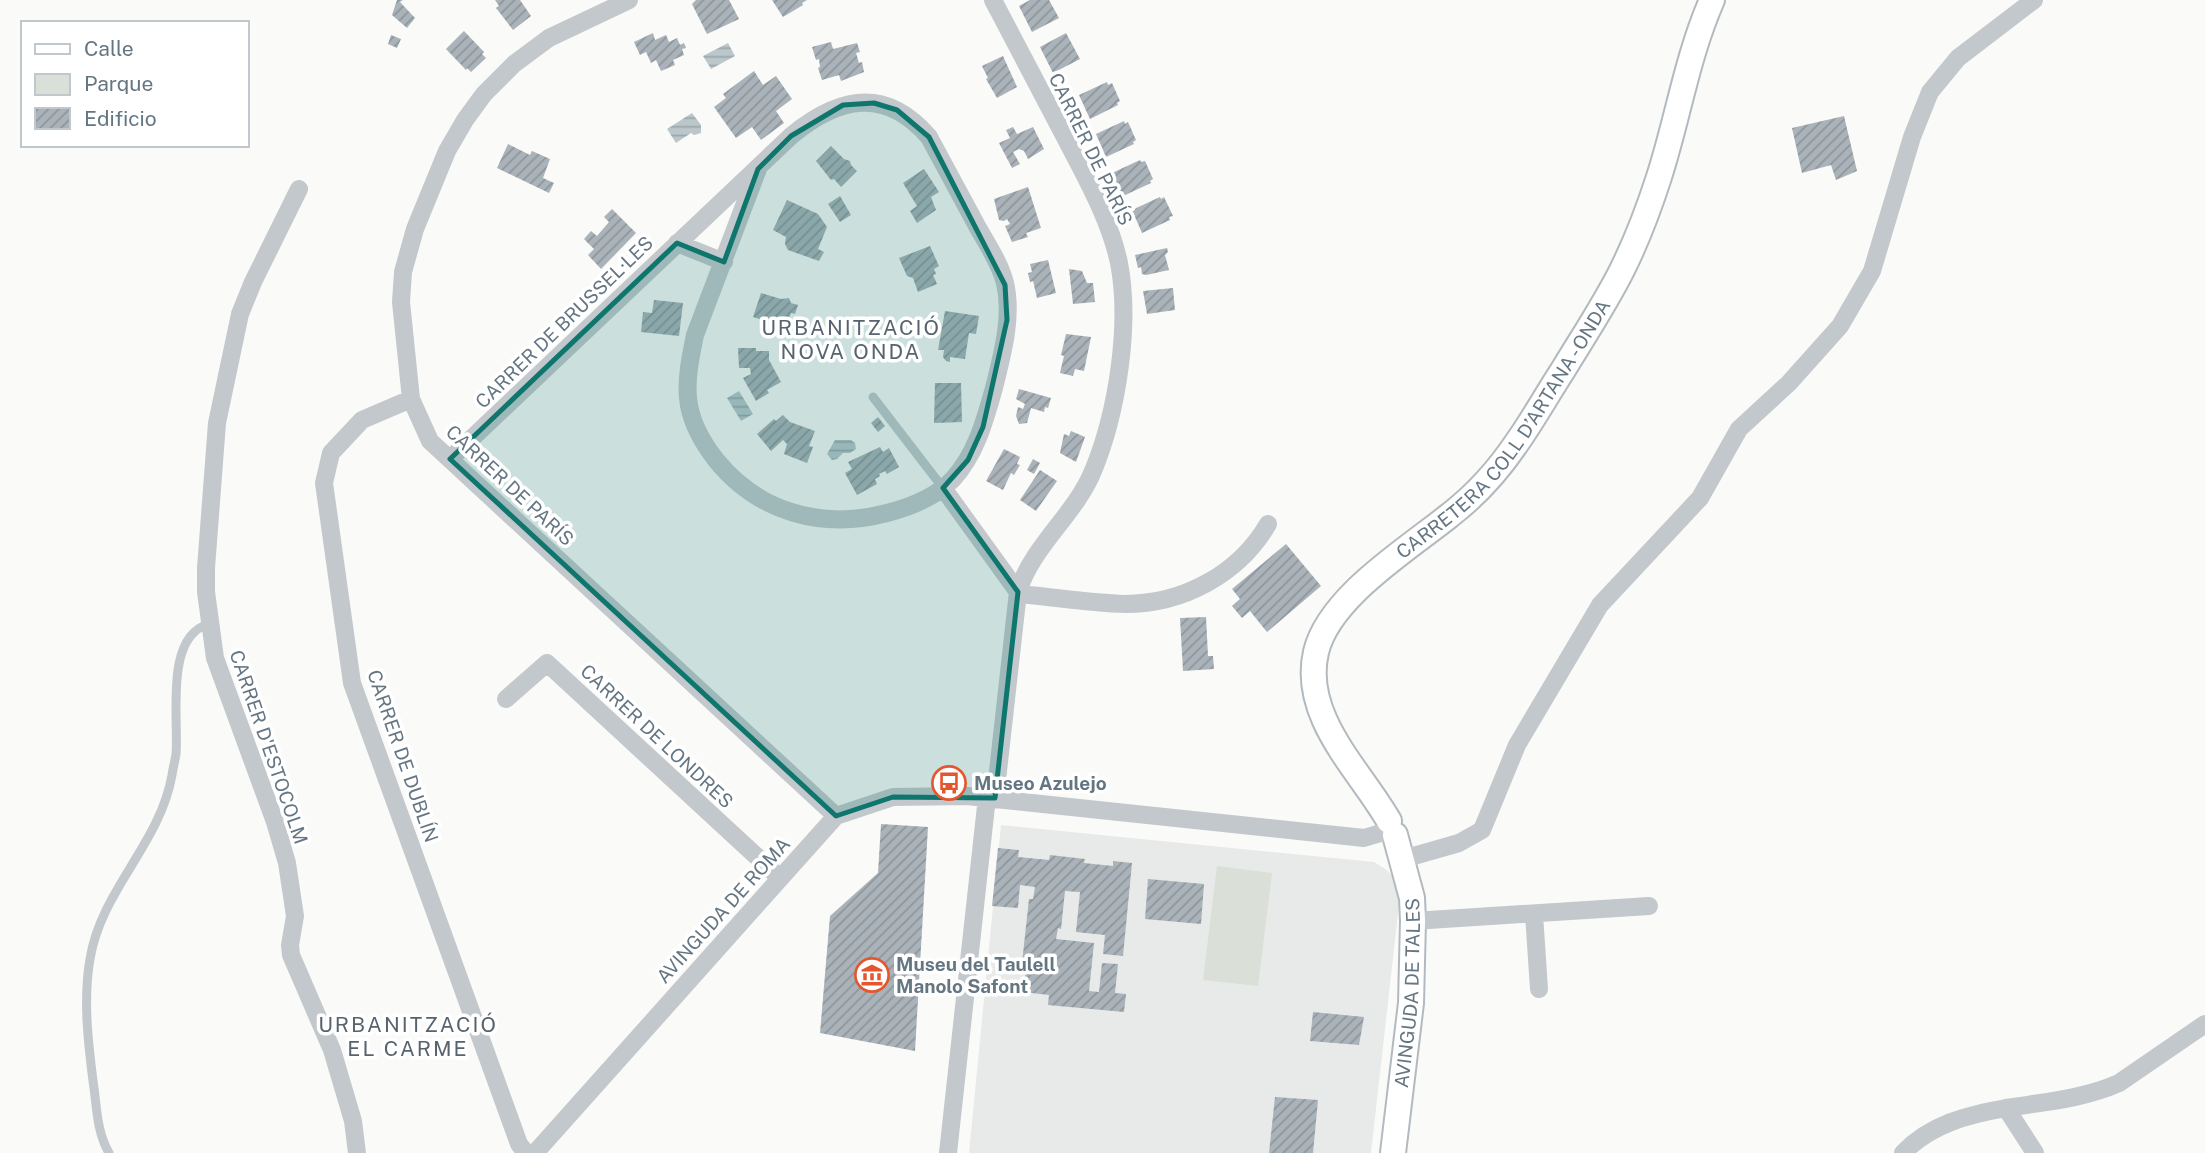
<svg xmlns="http://www.w3.org/2000/svg" width="2205" height="1153" font-family="'Public Sans',sans-serif">
	<defs>
		<pattern id="water-rules" width="6" height="5" patternUnits="userSpaceOnUse" patternTransform="scale(1.75)"><rect width="6" height="5" fill="#bbc7cb"/><path d="M0 2.5h6" fill="none" stroke="#9ca6aa"/></pattern>
		<pattern id="building-hatch" width="6" height="6" patternUnits="userSpaceOnUse" patternTransform="scale(1.75)"><rect width="6" height="6" fill="#aab3b9"/><path d="M-1 1l2-2M0 6l6-6M5 7l2-2" fill="none" stroke="#8e969c"/></pattern>
	</defs>
	<rect width="100%" height="100%" fill="#fafaf8"/>
	<!-- built -->
	<path fill="#e8e9e9" d="M1001,825L1374,862L1387,870L1397,882L1400,896L1371,1153H969Z"/>
	<!-- green -->
	<path fill="#dadfd7" d="M1217,866L1272,873L1258,986L1203,980Z"/>
	<!-- water -->
	<path fill="url(#water-rules)" d="M728,43L735,56L711,69L703,56Z
		M692,113L701,125V133L694,135L691,133L676,143L667,129Z
		M739,391L753,414L741,421L727,398Z
		M835,440H851L855,443L856,449L850,453H843L837,459L832,460L827,454Z"/>
	<!-- building -->
	<path fill="url(#building-hatch)" d="M397,0H403L400,2L415,18L407,28L392,15Z
		M495,0H520L531,16L513,30L496,8L499,6Z
		M696,0H729L739,19L707,34L692,4Z
		M772,0H807L802,3L803,5L783,17Z
		M1030,0H1049L1059,18L1032,32L1019,6Z
		M464,31L484,52L482,54L486,58L471,72L467,68L466,70L446,49Z
		M653,33L655,40L666,35L669,42L677,38L680,45L684,43L686,48L682,49L684,55L673,60L675,65L661,71L656,60L651,63L646,52L640,55L634,42Z
		M1066,33L1080,59L1053,73L1040,47Z
		M391,35L401,39L397,48L388,44Z
		M831,42L833,49L857,43L860,52L856,53L859,63L862,62L864,72L841,81L839,75L822,80L818,68L820,67L819,59L816,60L812,47Z
		M1003,56L1017,87L997,98L986,79L988,78L982,66Z
		M754,71L763,85L776,76L792,99L776,111L784,123L761,140L752,127L736,138L714,107L726,98L723,94Z
		M1107,82L1108,85L1112,83L1120,101L1117,103L1118,105L1090,119L1079,95Z
		M1844,116L1857,171L1836,180L1831,165L1802,173L1792,128Z
		M1124,121L1125,124L1128,122L1136,140L1133,142L1134,144L1106,157L1096,134Z
		M1013,127L1017,134L1033,127L1044,149L1028,159L1024,151L1019,149L1013,152L1020,164L1012,168L999,143L1010,138L1006,130Z
		M508,144L530,155L532,151L550,159L543,178L554,183L549,193L497,168Z
		M831,146L844,159L850,161L851,165L857,171L841,187L834,179L831,180L816,161Z
		M1140,160L1141,162L1145,161L1153,179L1150,181L1151,183L1123,196L1112,173Z
		M924,169L939,192L931,197L936,210L917,223L910,211L917,206L903,183Z
		M1028,187L1041,228L1026,233L1028,237L1012,242L1005,226L1010,224L1007,219L1004,221L999,220L994,199Z
		M840,196L851,215L840,222L828,204Z
		M1160,197L1161,199L1164,197L1173,216L1169,217L1170,220L1142,233L1132,210Z
		M787,200L818,214L827,227L818,249L824,252L819,261L788,250L785,244L786,237L773,230Z
		M612,209L636,233L601,269L588,255L594,249L584,239L591,231L597,236L609,222L604,217Z
		M930,246L939,266L934,269L936,274L933,275L937,284L918,292L913,278L907,276L899,258Z
		M1167,248L1168,252L1165,255L1169,270L1146,275L1142,274L1141,267L1138,268L1135,255Z
		M1048,260L1056,293L1037,298L1033,281L1030,282L1028,273L1032,272L1030,264Z
		M1069,269L1082,271L1087,283H1093L1095,302L1073,304Z
		M1173,288L1175,310L1147,314L1143,291Z
		M761,293L781,299L789,298L791,303L798,305L795,314L791,313L788,321L783,319L781,326L753,317Z
		M654,300L683,303L679,336L641,332L643,312L652,313Z
		M945,311L979,316L976,334L969,333L965,359L950,357V362L946,361L943,357L944,350H938Z
		M1066,334L1091,337L1084,371L1075,369L1073,376L1060,373L1064,356L1061,355Z
		M786,345L793,346V357L785,356Z
		M738,348H756V351H769V360L781,382L767,390L769,393L756,401L743,378L751,374L750,368H739Z
		M935,383H961L962,422L934,423Z
		M1019,389L1051,398L1048,408L1045,407L1044,412L1031,408L1027,423L1019,424L1016,416L1018,407L1023,409L1025,404L1016,399Z
		M783,415L790,422L815,431L809,446L813,447L807,463L784,454L787,444L783,440L771,451L757,434L774,419L776,421Z
		M878,417L885,426L878,432L871,423Z
		M1071,431L1085,437L1076,462L1060,453L1064,434L1069,436Z
		M880,447L883,452L889,448L899,467L887,474L885,471L879,474L880,476L875,479L877,484L857,495L845,473L852,469L848,462Z
		M1004,449L1020,457L1017,464L1020,465L1014,475L1011,473L1003,490L986,481Z
		M1033,459L1040,463L1034,474L1027,470Z
		M1040,470L1057,481L1036,511L1020,500Z
		M1286,544L1321,586L1267,632L1250,611L1242,618L1232,606L1240,599L1232,589Z
		M1206,617L1208,656H1213L1214,669L1183,671L1180,618Z
		M881,824L928,827L915,1051L820,1033L830,916L878,873Z
		M998,848L1019,850L1018,857L1049,860L1050,855L1085,859L1084,863L1113,866V861L1132,863L1123,956L1103,954L1105,935L1076,932L1080,892L1065,891L1061,929L1058,928L1056,939L1094,943L1089,991L1099,992L1102,963L1118,964L1115,993L1126,994L1124,1012L1048,1005L1049,995L1023,992L1027,963H1022L1029,899H1033L1035,887L1020,885L1018,908L992,906Z
		M1148,879L1204,884L1201,924L1145,919Z
		M1313,1012L1364,1017L1359,1045L1310,1041Z
		M1275,1097L1318,1100L1313,1153H1269Z"/>
	<g fill="none" stroke-linecap="round" stroke-linejoin="round">
		<!-- secondary casing -->
		<g stroke="#b3babf" stroke-width="28">
			<g id="secondary">
				<path id="s1" d="M1389,821C1360,770 1301,717 1316,652C1329,597 1408,549 1450,515C1476,495 1500,468 1518,441C1534,418 1548,393 1563,370C1583,337 1605,304 1622,270C1637,240 1649,208 1659,177C1678,118 1687,57 1712,0"/>
				<path id="s2" d="M1393,1153L1411,1003L1413,921L1412,898L1395,835"/>
			</g>
		</g>
		<!-- lane -->
		<path stroke="#c3c8cc" stroke-width="9" d="M873,397L943,488
			M109,1153C96,1130 97,1106 93,1081C88,1041 83,999 90,959C101,890 160,844 172,775C173,768 175,761 176,754C179,719 164,636 209,624"/>
		<!-- street -->
		<path stroke="#c3c8cc" stroke-width="18" d="M629,0L549,38L514,64L484,94L465,120L447,151L415,229L403,272L401,302L411,399L430,441L836,816
			M993,0C1018,47 1042,94 1067,141C1087,180 1110,220 1119,263C1131,325 1117,413 1093,471C1075,515 1032,546 1018,592L995,798
			M299,189L253,282L240,314L217,423L206,568V592L215,658L275,822L287,863L295,916L290,945L291,955L332,1050L353,1121L357,1153
			M677,243L724,262
			M411,399L362,420L331,453L324,483L352,683L519,1144L526,1153
			M450,459L791,136C838,97 885,86 929,137C945,167 961,196 977,226C987,244 1000,263 1005,283C1013,317 1002,355 994,388C985,420 976,454 953,479C937,496 910,507 887,513C823,530 759,513 716,460C702,442 690,421 688,398C686,377 691,355 695,335L758,169
			M943,488L1018,592L1029,595C1060,598 1093,603 1125,604C1183,604 1239,574 1268,524
			M506,699L547,663L780,878
			M1403,859L1459,843L1482,830L1517,745L1600,605L1700,498L1739,429L1789,383L1840,326L1872,271L1912,137L1930,92L1958,58L2034,0
			M1534,914L1539,989
			M1413,921L1649,906
			M2006,1108C2044,1102 2083,1099 2119,1083L2205,1024
			M535,1153L836,816L893,797L967,796L1364,838L1384,832
			M948,1153L987,797
			M1903,1153C1931,1124 1967,1115 2006,1108L2035,1153"/>
		<!-- secondary -->
		<use href="#secondary" stroke="#fff" stroke-width="24"/>
	</g>
	<!-- marked area -->
	<path fill="#0f766e" fill-opacity="0.2" stroke="#0f766e" stroke-width="5" stroke-linejoin="round" d="M874,103L897,110L929,137L1005,285L1007,320L983,427L968,460L943,488L1018,592L995,798L893,797L836,816L450,459L677,243L724,262L758,169L791,136L843,105Z"/>
	<!-- icons -->
	<defs>
		<g id="bus-ring" transform="scale(1.75)"><circle r="9.5" fill="#fff" stroke="#e4572e" stroke-width="1.5"/><path d="M-5-6H5V4H4V6H2V4H-2V6H-4V4H-5ZM-3.5-4V0h7V-4ZM-3.5 1.2v1.5H-2V1.2ZM2 1.2v1.5H3.5V1.2Z" fill="#e4572e"/></g>
		<g id="museum-ring" transform="scale(1.75)"><circle r="9.5" fill="#fff" stroke="#e4572e" stroke-width="1.5"/><path d="M0-6L6-3V-2H-6V-3ZM-5-1h2V3h-2ZM-1-1h2V3h-2ZM3-1h2V3H3ZM-6 4H6V6H-6Z" fill="#e4572e"/></g>
	</defs>
	<g fill-rule="evenodd">
		<use href="#bus-ring" x="949" y="783"/>
		<use href="#museum-ring" x="872" y="975"/>
	</g>
	<g text-anchor="middle" stroke-width="7" stroke-linejoin="round" paint-order="stroke">
		<!-- street labels -->
		<g font-size="19" fill="#657683" stroke="#fff">
			<text transform="translate(1091 149) rotate(64)" y="7">CARRER DE PARÍS</text>
			<text transform="translate(564 322) rotate(-44)" y="7">CARRER DE BRUSSEL·LES</text>
			<text dy="7" stroke="none"><textPath href="#s1" startOffset="485">CARRETERA COLL D’ARTANA - ONDA</textPath></text>
			<text transform="translate(510 485) rotate(43)" y="7">CARRER DE PARÍS</text>
			<text transform="translate(657 736) rotate(43)" y="7">CARRER DE LONDRES</text>
			<text transform="translate(269 747) rotate(71)" y="7">CARRER D'ESTOCOLM</text>
			<text transform="translate(403 756) rotate(71)" y="7">CARRER DE DUBLÍN</text>
			<text transform="translate(723 910) rotate(-48)" y="7">AVINGUDA DE ROMA</text>
			<text dy="7" stroke="none"><textPath href="#s2" startOffset="161">AVINGUDA DE TALES</textPath></text>
		</g>
		<!-- poi labels -->
		<g font-size="19" font-weight="bold" fill="#657683" stroke="#fff" text-anchor="start">
			<text x="974" y="790">Museo Azulejo</text>
			<text x="896" y="971">Museu del Taulell<tspan x="896" dy="22">Manolo Safont</tspan></text>
		</g>
		<!-- neighbourhood labels -->
		<g font-size="21" letter-spacing="2" fill="#57646e" stroke="#fff">
			<text x="851" y="335">URBANITZACIÓ<tspan x="851" dy="24">NOVA ONDA</tspan></text>
			<text x="408" y="1032">URBANITZACIÓ<tspan x="408" dy="24">EL CARME</tspan></text>
		</g>
	</g>
	<!-- legend -->
	<rect x="21" y="21" width="228" height="126" fill="#ffffff" stroke="#c1c8cd" stroke-width="2"/>
	<rect x="35" y="44" width="35" height="10" fill="#ffffff" stroke="#c1c8cd" stroke-width="2"/>
	<text x="84" y="56" font-size="21" fill="#657683">Calle</text>
	<rect x="35" y="74" width="35" height="21" fill="#dadfd7" stroke="#c1c8cd" stroke-width="2"/>
	<text x="84" y="91" font-size="21" fill="#657683">Parque</text>
	<rect x="35" y="108" width="35" height="21" fill="url(#building-hatch)" stroke="#c1c8cd" stroke-width="2"/>
	<text x="84" y="126" font-size="21" fill="#657683">Edificio</text>
</svg>
